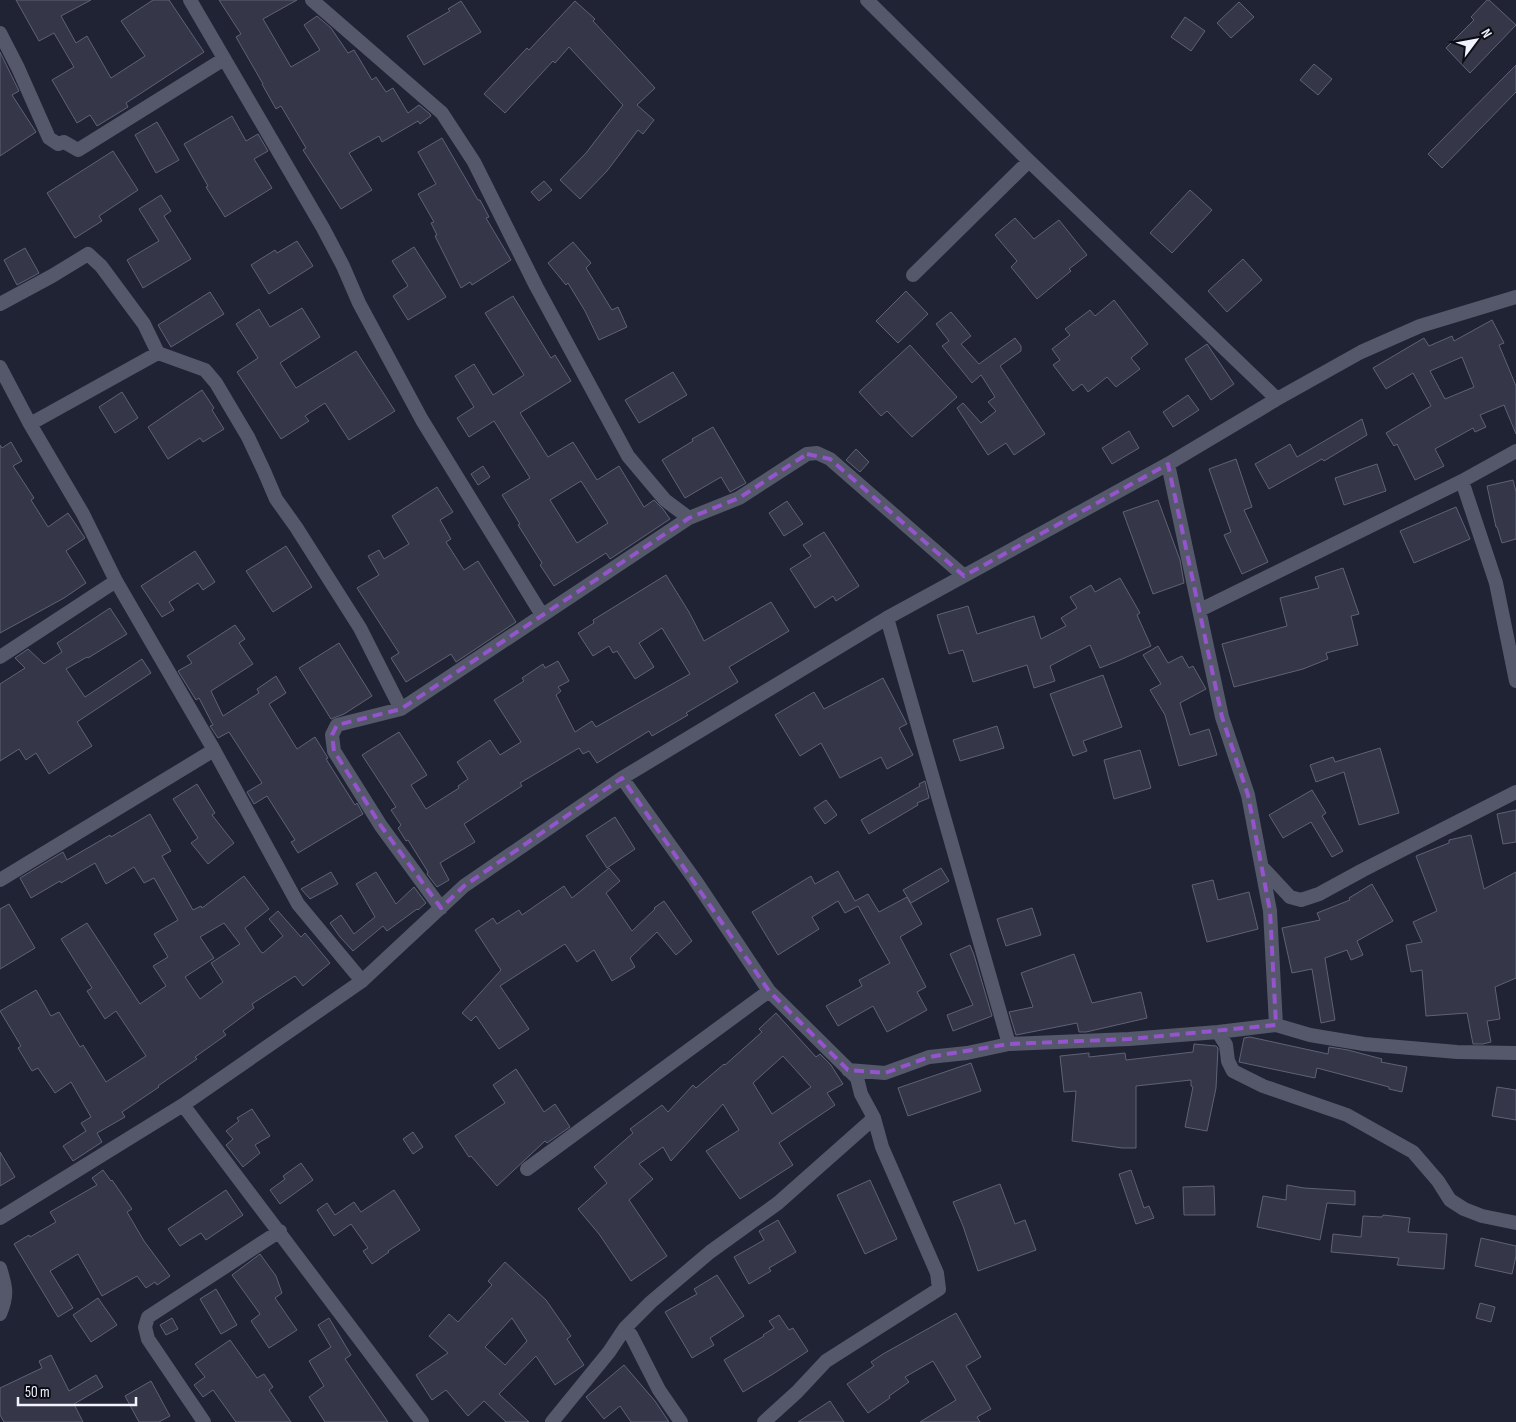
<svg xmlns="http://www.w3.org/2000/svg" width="1516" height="1422" font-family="'Sofia Sans Condensed',sans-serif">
	<rect width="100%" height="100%" fill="#202333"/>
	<!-- building -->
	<path fill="#353749" stroke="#5f6275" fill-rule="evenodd" d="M16,0H91L61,16L76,43L87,36L111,78L145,56L121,21L153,0H169L204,52L126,103L128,107L97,126L90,115L77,123L52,80L74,67L54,33L39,41Z
		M219,0H297L263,19L291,67L320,50L304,25L317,16L331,28L348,53L354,50L372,80L376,77L386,92L393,88L408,113L419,105L430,114L431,116L420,124L418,121L382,142L379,136L349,153L372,190L341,209L303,150L306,148L281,106L276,109L262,84H263L236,37L241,34Z
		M1487,0H1489L1516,25L1470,73L1446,48L1474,20L1471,17Z
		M461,1L481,32L424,65L407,36L450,11L448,9Z
		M575,1L595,19L593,21L655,88L637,105L654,120L643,134L638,130L607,171L580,199L560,180L586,153L623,105L569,47L555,63L553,61L505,113L484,94L527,48L529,50Z
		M1239,2L1254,17L1231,38L1217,23Z
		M1185,17L1205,31L1191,51L1171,37Z
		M0,52L19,91L12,95L36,132L0,156Z
		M1314,64L1332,79L1318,95L1300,80Z
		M1516,65V92L1442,168L1428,154Z
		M232,116L246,141L258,134L268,151L254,159L272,188L225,217L206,187L208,186L184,144Z
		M157,122L179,160L156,173L135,135Z
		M442,138L478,200H480L489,217L486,218L511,260L472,285L470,282L461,288L435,236L437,235L431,223L434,222L418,194L436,184L418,152Z
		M113,151L138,190L99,216L102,221L75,238L47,193Z
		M544,181L552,190L539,201L531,192Z
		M1190,190L1212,210L1172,253L1150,233Z
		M161,195L171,211L164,216L191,259L143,288L127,260L159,241L139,209Z
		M1015,218L1034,239L1059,220L1087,255L1069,269L1071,271L1037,299L1011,267L1017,261L995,235Z
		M297,241L313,266L269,294L251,265L275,250L277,253Z
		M573,242L591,263L586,268L612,310L618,307L627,327L599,340L585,311L568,283L566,285L548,263Z
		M414,247L446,297L408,320L393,296L408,286L392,261Z
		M25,248L39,273L17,285L4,260Z
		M1243,259L1262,280L1227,312L1208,291Z
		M906,291L928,314L898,343L876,321Z
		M210,292L224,314L171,347L158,325Z
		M513,296L551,358L555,355L571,381L520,413L548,457L573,442L597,480L619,466L644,507L654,500L663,509L670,519L610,559L606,553L554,586L540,565L542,563L518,525L520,524L502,495L530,478L494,421L469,437L457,418L474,407L455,376L474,364L493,395L524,375L485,313ZM581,481L608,523L577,543L550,500Z
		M1114,300L1148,344L1131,358L1140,369L1116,387L1107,377L1088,392L1082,384L1073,391L1053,365L1060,360L1052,349L1070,335L1065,329L1090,310L1095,316Z
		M302,308L320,337L280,363L296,388L356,351L395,411L349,440L325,403L305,416L309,421L281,439L237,372L258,358L236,324L259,309L270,327Z
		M951,312L971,336L961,344L979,364L1015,338L1021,346V351L1000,366L1045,434L1014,455L1006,443L988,455L957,408L963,403L981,423L996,411L988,402L995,397L981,375L972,383L942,346L949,341L936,324Z
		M1492,320L1504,343L1499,345L1516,386V434L1504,405L1480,415L1486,427L1475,432L1473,428L1435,449L1444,466L1415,480L1397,444L1394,446L1386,433L1431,406L1413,373L1386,389L1373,368L1424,338L1429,346L1452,336L1454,341ZM1462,357L1474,387L1445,399L1430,371Z
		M1207,344L1234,384L1211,400L1185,359Z
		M910,345L957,397L912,437L887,411L881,416L859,392Z
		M673,372L687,395L639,423L625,400Z
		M202,390L214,408L212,410L224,429L203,442L200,438L168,459L148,427Z
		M122,392L138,418L115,433L99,407Z
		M1188,395L1199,410L1173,427L1163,412Z
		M1362,419L1367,435L1324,461L1322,459L1269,489L1255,464L1290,444L1297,457Z
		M713,427L746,483L730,492L721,477L685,498L662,460L693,441L692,439Z
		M1129,431L1139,448L1112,464L1102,448Z
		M11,442L22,461L13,466L34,498L31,500L48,527L68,513L85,538L66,551L86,583L64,598L0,633V445L2,448Z
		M856,449L869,462L860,472L846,460Z
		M1236,459L1252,507L1244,510L1268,562L1242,574L1224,535L1231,532L1209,469Z
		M1377,464L1386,491L1344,505L1335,478Z
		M483,466L490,477L478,485L471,474Z
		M1513,480L1516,492V539L1502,543L1497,527H1496L1487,486Z
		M437,487L453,512L440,520L451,539L446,542L464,570L478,561L516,622L456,662L451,654L406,682L391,658L399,653L357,588L379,575L368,556L379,550L384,559L409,544L392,516Z
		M1158,500L1180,560L1184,583L1153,594L1123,512Z
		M787,501L803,524L784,536L769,513Z
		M1456,507L1470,539L1414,563L1400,531Z
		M824,532L859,586L836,601L833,596L815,608L790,569L811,556L803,545Z
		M286,546L312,587L273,612L246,571Z
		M195,551L215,582L203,590L198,583L169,602L174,610L162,617L141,586Z
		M1343,568L1359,614L1351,616L1358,645L1326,653L1328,659L1303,669L1234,687L1222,644L1287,626L1280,598L1319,588L1315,577Z
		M666,575L689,612L704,641L771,602L789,631L729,667L738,682L686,713L688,715L652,736L649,731L597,763L589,751L583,754L579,748L520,783L522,786L464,824L475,842L440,863L449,880L437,887L427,874L428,872L408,840L406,841L398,828L401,825L391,810L396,807L362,755L399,732L427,775L411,785L426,809L459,788L458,786L468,779L457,762L490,740L500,755L521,742L494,700L524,681L522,678L543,664L545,668L558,661L569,681L558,687L561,691L556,695L575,732L592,721L596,727L690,674L662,628L639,643L654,667L635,679L617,651L613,653L609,646L593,656L578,633L594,623L593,620Z
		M1120,578L1140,613L1137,615L1151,646L1120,660L1100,668L1090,645L1050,666L1055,681L1034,688L1027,665L973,682L963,650L949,654L937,615L968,606L977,634L1034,616L1041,639L1066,626L1061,618L1077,608L1070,597L1091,585L1095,592Z
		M110,608L127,634L88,658L87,657L66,669L85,697L142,659L151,673L77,722L92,746L49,774L36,753L26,760L19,749L0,761V684L25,668L15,658L28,649L44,664L62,652L57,643Z
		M235,625L245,639L239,643L253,664L211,691L223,716L259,693L257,689L276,676L286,693L269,704L297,749L315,737L328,758L326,759L355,805L357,803L363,814L298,853L291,842L295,840L267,796L254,804L247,792L262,783L229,732L218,738L210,726L213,725L199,698L196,700L178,671L192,663L187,656Z
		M339,643L372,696L344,714L331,719L299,668Z
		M1158,646L1168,663L1182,656L1189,668L1193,666L1206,689L1180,703L1190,735L1209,729L1217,755L1179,766L1165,715L1150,690L1161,684L1143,655Z
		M1103,675L1122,727L1083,741L1087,751L1073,756L1050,694Z
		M883,678L907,724L899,728L913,755L887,769L881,757L840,778L821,743L800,756L775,715L814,692L824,709Z
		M997,726L1004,748L960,761L953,740Z
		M1380,748L1399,813L1359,825L1344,772L1316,782L1310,765L1333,757L1335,762Z
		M1140,750L1151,788L1114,799L1104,760Z
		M925,781L929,798L917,803L918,805L869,834L861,820L920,786L919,784Z
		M197,784L215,813L212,815L234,843L208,864L191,843L198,838L173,799Z
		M1312,790L1326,813L1322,816L1343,851L1332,857L1311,822L1283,838L1269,815Z
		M826,800L837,815L825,824L814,808Z
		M1516,810V842L1503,844L1497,814Z
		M150,814L171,851L162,856L193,910L201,906L202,908L244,876L269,909L245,928L261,952L263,953L283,936L269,919L278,911L301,937L305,933L330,963L303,986L295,976L252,1004L254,1008L223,1031L226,1035L195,1057L197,1059L158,1086L159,1087L122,1112L125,1117L97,1133L102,1142L73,1161L63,1146L86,1131L81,1123L91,1117L71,1082L55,1093L38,1068L32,1071L18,1048L21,1046L0,1011L36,990L51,1016L59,1012L80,1047L83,1045L106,1082L146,1056L116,1011L105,1019L87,991L92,988L61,939L87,923L140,1004L166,986L153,966L168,957L154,934L178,920L154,878L144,883L134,867L106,884L95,863L61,883L60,881L31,898L20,878L63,852L67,860L110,835L111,837ZM224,923L240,944L211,963L223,982L200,999L185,977L214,958L200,937Z
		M615,817L635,849L607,868L586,836Z
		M1471,835L1484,889L1516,872V978L1495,987L1500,1019L1487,1021L1491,1042L1483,1044H1473L1467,1013L1426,1016L1422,970L1411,972L1406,945L1422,942L1413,922L1437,911L1416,856L1449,843V840Z
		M609,868L620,881L606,893L632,931L655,909L654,908L664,901L692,941L676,955L657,932L630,958L635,967L612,981L594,950L577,962L565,944L500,986L529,1029L499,1049L476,1016L471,1021L462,1013L501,970L475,930L493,918L497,924L519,910L522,915L564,886L572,898Z
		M941,868L949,881L911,903L903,890Z
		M838,871L855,901L868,894L879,912L907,897L922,924L900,937L926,987L917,992L927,1010L887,1032L873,1006L838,1026L826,1006L862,986L859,980L890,963L858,906L845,913L838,901L812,917L819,929L778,955L752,912L811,876L815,884Z
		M331,872L338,884L310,899L301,889Z
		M376,872L396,904L414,887L426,903L418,910L417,909L387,931L383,926L353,951L340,937L330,923L341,915L354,934L375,917L356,884Z
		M1213,880L1218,900L1249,892L1258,929L1207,942L1192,885Z
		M1372,884L1393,921L1357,941L1363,955L1351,960L1347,950L1325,958L1335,1020L1321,1023L1312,969L1292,973L1282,928L1320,920L1317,913L1350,900L1349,898Z
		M9,904L35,948L0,969V909Z
		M1032,908L1041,935L1006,946L997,919Z
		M970,945L974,955L992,1016L953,1031L947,1015L973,1005L950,954Z
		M1074,954L1092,1003L1141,992L1147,1018L1086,1032H1079L1077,1023L1016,1035L1009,1012L1033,1007L1021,973Z
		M776,1013L816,1057L820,1054L831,1065L843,1084L827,1093L835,1105L779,1143L793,1165L740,1199L706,1151L739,1130L723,1104L671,1161L663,1147L639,1164L653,1179L629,1200L667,1256L631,1281L599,1234L578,1209L607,1183L594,1167L633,1133L630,1129L662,1105L668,1112L693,1085L696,1088L724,1064L725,1065L762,1032L759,1029ZM783,1056L811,1087L772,1114L753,1083Z
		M1250,1037L1328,1054L1329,1047L1348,1050L1382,1059L1381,1062L1407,1067L1402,1092L1389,1089V1087L1317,1068L1315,1078L1239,1062L1244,1038Z
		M1194,1044L1216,1046L1218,1048L1216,1088L1207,1131L1185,1127L1193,1087L1191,1086V1080L1136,1086V1148H1122L1072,1141L1076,1091L1064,1092L1060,1056L1089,1053V1057L1125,1053L1126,1060L1193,1052Z
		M971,1063L981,1091L908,1116L898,1088Z
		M516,1069L544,1112L555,1104L570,1127L547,1143L545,1141L497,1186L471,1156L469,1157L455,1136L505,1103L493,1085Z
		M1497,1087L1516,1090V1120L1492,1116Z
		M252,1109L270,1136L255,1145L260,1153L243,1167L226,1145L233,1139L226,1131L239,1121L237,1118Z
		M413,1132L423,1147L413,1154L403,1139Z
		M0,1152L15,1177L0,1186Z
		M301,1163L313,1180L280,1204L270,1190L285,1179L283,1176Z
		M103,1170L111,1181L112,1180L132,1209L127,1212L144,1241L170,1276L157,1285L155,1282L146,1288L137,1276L102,1296L78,1254L50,1271L73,1308L58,1317L14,1244L29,1235L30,1237L56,1222L50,1212L97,1185L92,1178Z
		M1131,1170L1144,1208L1149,1206L1154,1218L1136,1224L1119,1174Z
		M870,1180L897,1239L865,1254L837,1195Z
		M1000,1184L1015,1224L1025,1220L1036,1250L978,1271L963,1226L953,1202Z
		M1287,1185L1304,1188L1355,1191V1205L1327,1203L1320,1240L1257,1227L1263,1196L1286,1200Z
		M1214,1186L1215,1215H1184L1183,1187Z
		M226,1190L243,1215L206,1240L201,1233L180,1246L168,1229Z
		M394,1190L420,1230L388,1251L389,1252L372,1264L363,1251L368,1248L351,1224L334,1236L317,1210L327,1203L335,1215L354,1202L361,1212Z
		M1383,1215L1410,1218L1408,1232L1447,1234L1444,1269L1397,1265L1399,1258L1331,1252L1333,1234L1361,1237L1363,1216L1382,1217Z
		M778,1220L796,1252L769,1268L771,1271L749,1284L734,1257L764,1240L759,1231Z
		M1481,1238L1516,1246V1256L1512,1274L1475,1266Z
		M260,1254L276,1276L282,1293L275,1298L297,1330L269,1348L251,1321L260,1314L232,1275Z
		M505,1262L546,1300L571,1336L567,1339L584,1365L555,1385L536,1356L499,1394L529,1422H506L484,1401L468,1416L446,1390L432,1400L416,1375L448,1353L429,1336L449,1314L458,1322L492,1285L488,1281ZM512,1318L527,1341L505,1365L485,1347Z
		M717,1275L744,1316L710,1338L714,1345L692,1358L665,1312L697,1294L694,1289Z
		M216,1289L237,1325L221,1334L200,1299Z
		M98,1298L117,1325L91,1342L73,1315Z
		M1480,1303L1495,1307L1491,1322L1476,1318Z
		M956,1313L981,1357L966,1366L991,1409L977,1417L980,1422H920L956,1400L933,1361L905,1377L909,1382L889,1396L890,1398L868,1413L847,1384L874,1366L871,1362L883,1354Z
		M779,1315L789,1330L793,1328L808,1351L773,1374L743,1392L724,1360L764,1336L763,1335L774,1328L769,1321Z
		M172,1318L178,1329L166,1335L160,1325Z
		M329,1318L351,1355L345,1359L388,1422H325L309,1397L324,1386L309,1361L331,1347L318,1325Z
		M230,1340L257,1378L264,1374L273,1387L269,1390L291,1422H236L213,1390L203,1397L194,1385L205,1377L195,1364Z
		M51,1355L69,1391L96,1375L103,1387L74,1404L83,1422H4L0,1415V1388L42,1368L39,1361Z
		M624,1365L655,1401L669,1422H631L620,1406L604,1419L586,1397Z
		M151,1381L170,1416L159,1422H139L125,1396Z
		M830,1401L844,1422H798Z"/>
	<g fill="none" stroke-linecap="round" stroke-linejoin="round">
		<!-- minor -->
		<path stroke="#55586b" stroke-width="14" d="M190,0L323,228L343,266L359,303L422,420L542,615
			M312,0L442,113L474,162L536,286L628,456L665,500L689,518
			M867,0L1029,161L1277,399
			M0,33L18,68L49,138L58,144L64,142L78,150L224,59
			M913,275L1029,161
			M0,304L52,276L88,254L101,266L144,324L158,353L205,370L216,383L248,437L264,471L276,499L296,527L360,628L401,709
			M0,367L30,424L83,514L116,581L214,750L298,904L362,981
			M30,424L158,353
			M1168,464L1222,717L1248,795L1270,911L1276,1025
			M1462,481L1496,583L1516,681
			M1200,610L1462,481L1516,451
			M887,618L1009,1044
			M0,657L116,581
			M622,778L695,880L769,991L857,1078L861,1094L874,1118L882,1147L937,1273L939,1289L826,1361L797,1392L764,1422
			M1262,867L1290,897L1301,900L1319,894L1363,870L1516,792
			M0,880L214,750
			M441,908L381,826L334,751L332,735L337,725L401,709L689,518L739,498L807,454L817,453L830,459L964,576
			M1218,1032L1226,1045L1228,1061L1233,1071L1263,1086L1347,1115L1413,1152L1438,1181L1450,1200L1464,1209L1482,1216L1516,1223
			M848,1070L885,1073L929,1057L967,1053L1009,1044L1129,1039L1218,1032L1276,1025L1310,1035L1364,1044L1457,1052L1516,1053
			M183,1105L422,1422
			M527,1169L769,991
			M0,1218L183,1105L362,981L464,886L622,778L887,618L1168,464L1277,399L1361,352L1420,326L1516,297
			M0,1268C6,1287 8,1295 0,1314
			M625,1328L631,1335L659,1390L681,1422
			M204,1422L148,1339L145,1327L148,1317L280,1231
			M552,1422L609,1352L625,1328L651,1302L710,1252L778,1203L874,1118"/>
	</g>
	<!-- marked area -->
	<path fill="none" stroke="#9354cc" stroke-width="4" stroke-dasharray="10 6" stroke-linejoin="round" d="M807,454L830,459L964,576L1168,464L1222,717L1248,795L1270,911L1276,1025L1129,1039L1009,1044L929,1057L885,1073L848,1070L769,991L622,778L464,886L441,908L381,826L334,751L332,735L337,725L401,709L689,518L739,498Z"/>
	<!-- north arrow -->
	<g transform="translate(1476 40) rotate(58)" stroke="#0c0d14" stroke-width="4" paint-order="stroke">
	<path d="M0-4L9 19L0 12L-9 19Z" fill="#f1f3ff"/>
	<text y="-8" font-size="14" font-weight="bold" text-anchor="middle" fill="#f1f3ff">N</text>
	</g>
	<!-- scale -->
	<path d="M18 1397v8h118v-8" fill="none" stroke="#f1f3ff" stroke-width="2.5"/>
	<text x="25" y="1397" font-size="15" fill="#f1f3ff" stroke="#0c0d14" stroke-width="4" paint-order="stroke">50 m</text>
</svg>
